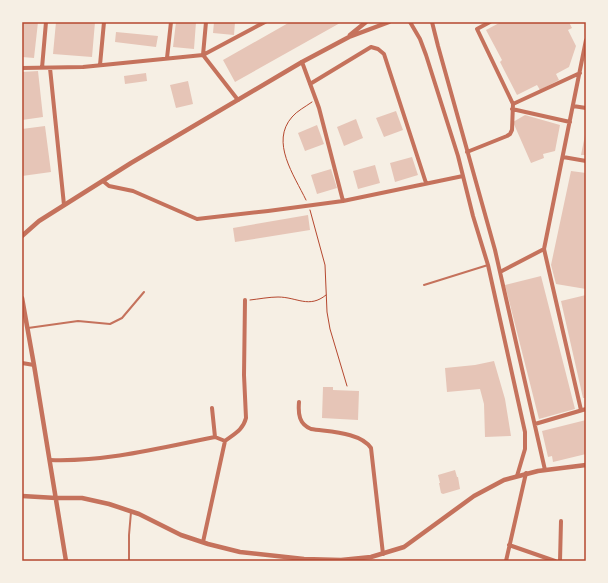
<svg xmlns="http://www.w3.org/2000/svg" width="608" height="583" font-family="'DM Sans',sans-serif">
	<rect width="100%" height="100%" fill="#f6efe4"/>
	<!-- building -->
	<path fill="#e6c5b7" d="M22,22H38L34,58L22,57Z
		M56,22H95L92,57L53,54Z
		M176,22H196L194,49L173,47Z
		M214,22H235L234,35L213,33Z
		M290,22H339L340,23L235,82L223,60Z
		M501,22H569L572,28L568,30L576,46L569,67L556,74L559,80L540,90L537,85L517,95L500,62L502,60L486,30Z
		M116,32L158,36L156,47L115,42Z
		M38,71L43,117L22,120V72Z
		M146,73L147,81L125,84L124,76Z
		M188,81L193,104L176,108L170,85Z
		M396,111L403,130L384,137L376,118Z
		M525,115L560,125L555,151L543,154L544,158L531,163L513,122Z
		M356,119L363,138L344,146L337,127Z
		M317,125L324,144L305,151L298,133Z
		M45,126L51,172L22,176V129Z
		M585,135H586V155H581Z
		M412,157L418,175L395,182L390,163Z
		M375,165L380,183L358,189L353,171Z
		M331,169L337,188L317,194L311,175Z
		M571,171L586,173V289L556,284L551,265Z
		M308,215L310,230L235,242L233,228Z
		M541,276L575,409L539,419L505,285Z
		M586,295V398H583L561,301Z
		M494,361L505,399L511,436L485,437L484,404L480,389L447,392L445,368L475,365Z
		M323,387H333V390L359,391L358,420L322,418Z
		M586,420V454L553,462L552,456L548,457L542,431Z
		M455,470L457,477H458L460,489L443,494L441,493L439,483H440L438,475Z"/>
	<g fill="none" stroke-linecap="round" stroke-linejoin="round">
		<!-- path -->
		<path stroke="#b5482f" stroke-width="1" d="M306,200C294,175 270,142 292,117C297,111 305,107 312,102
			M310,210L325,265L327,312L330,329L347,386
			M250,300C259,299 269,297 278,297C297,297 309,309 326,295"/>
		<!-- service -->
		<path stroke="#c5725c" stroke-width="2" d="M424,285L488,265
			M28,328L78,321L110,324L122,318L144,292
			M129,561V535L131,512"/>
		<!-- minor -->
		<path stroke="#c5725c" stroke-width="4" d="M206,22L203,55L238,100
			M410,22L420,39L426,55L458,156L473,216L488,265L525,432V449L517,476
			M432,22L438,46L495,250L545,470
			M167,58L171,22
			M302,62L319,108L343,201
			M100,65L104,22
			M22,68L83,67L203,55L265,22
			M42,68L46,22
			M50,68L64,205
			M310,84L371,47L378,49L384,54L426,183
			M513,104L580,73
			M573,106L586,108
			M512,109L570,122
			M467,152L507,136L510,134L512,130L513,104L477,29L490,22
			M563,157L586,161
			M103,181L109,186L133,191L197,219L268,211L343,201L463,176
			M500,272L544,249
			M22,363L34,365
			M299,402C298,414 299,424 311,429C329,432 360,432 371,448L383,554
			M212,408L215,437
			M581,410L544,249L586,40
			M535,424L586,409
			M50,460C106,462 160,448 215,437L225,441
			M203,542L225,441C234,434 243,430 246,418L244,375L245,300
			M509,545L555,561
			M506,561L526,473
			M560,561L561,521"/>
		<!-- tertiary -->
		<path stroke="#c5725c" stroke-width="4.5" d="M350,35L366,22
			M22,236L39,221L131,163L302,62L349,37L389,22
			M22,298L34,365L66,561
			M22,496L56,498H82L109,504L139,514L181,535L208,544L240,552L304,559L341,560L371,557L404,547L474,496L504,480L538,471L586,465"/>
	</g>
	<!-- border -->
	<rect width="608" height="583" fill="none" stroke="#f6efe4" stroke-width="46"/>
	<rect x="23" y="23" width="562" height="537" fill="none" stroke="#b5482f" stroke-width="1.5"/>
</svg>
